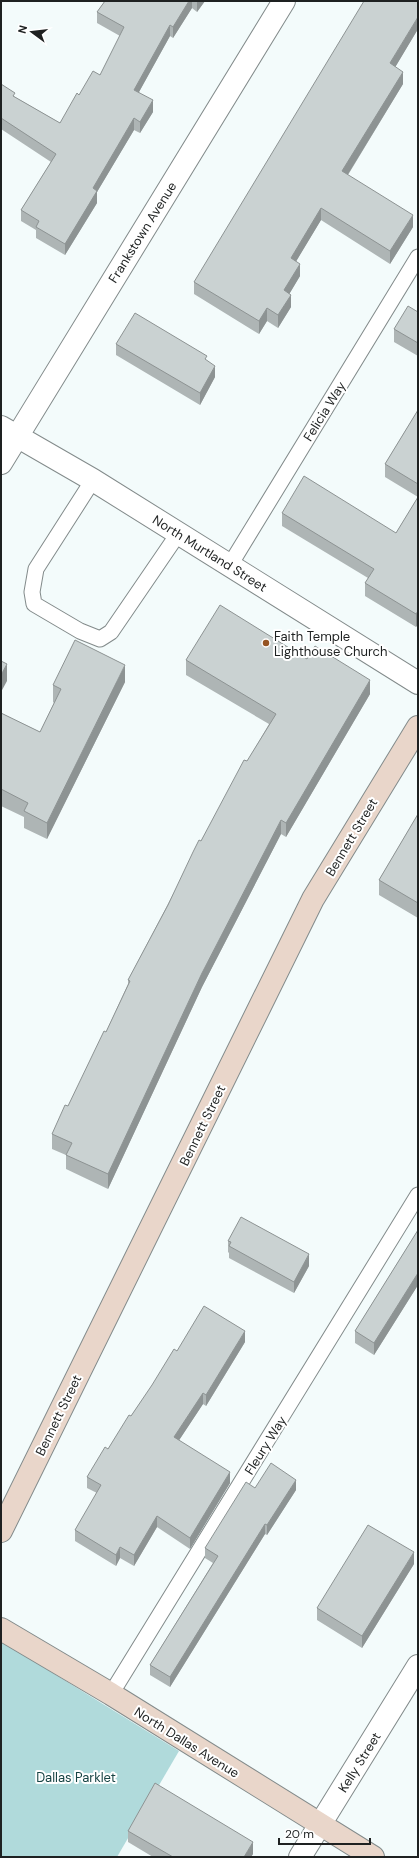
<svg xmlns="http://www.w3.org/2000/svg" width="419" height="1858" font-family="'DM Sans',sans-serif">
	<rect width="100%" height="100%" fill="#f3fbfb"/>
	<!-- green -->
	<path fill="#b0dadb" d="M1,1641L179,1751L117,1857H1Z"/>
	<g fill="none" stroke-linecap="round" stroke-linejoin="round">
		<!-- service casing -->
		<g stroke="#838b8b" stroke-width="17">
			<path id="service" d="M93,480L36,569L32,592L34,604L80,631L100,639L111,632L178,534
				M230,565L418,257
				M111,1694L418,1195"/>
		</g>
		<!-- minor casing -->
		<g stroke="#838b8b" stroke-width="24">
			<path id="minor" d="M1,427L93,480L418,683
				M300,1857L418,1666"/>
		</g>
		<!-- tertiary casing -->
		<g stroke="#838b8b" stroke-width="24">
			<path id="tertiary" d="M1,463L284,1"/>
		</g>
		<!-- secondary casing -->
		<g stroke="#838b8b" stroke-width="24">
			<path id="secondary" d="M1,1531L313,899L418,727
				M1,1629L111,1694L373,1857"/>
		</g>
		<!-- service -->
		<use href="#service" stroke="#fff" stroke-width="15"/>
		<!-- minor -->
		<use href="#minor" stroke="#fff" stroke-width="22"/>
		<!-- tertiary -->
		<use href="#tertiary" stroke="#fff" stroke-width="22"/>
		<!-- secondary -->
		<use href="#secondary" stroke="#e9d6ca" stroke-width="22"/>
	</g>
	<!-- wall -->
	<path fill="#aeb5b5" d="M105,1H205L197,12L192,8L173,38L170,36L139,92L153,112L140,133L134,130L97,192V203L65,255L36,238V230L21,221V210L51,162L1,129V84L15,97L60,123L79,95L100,75L120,36L97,23V12Z
		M418,29L395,67L403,84L348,175L413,227L390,264L321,220L296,261L300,276L289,294L291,307L278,328L267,321L259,334L194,294V282Z
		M418,312V356L394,342V329Z
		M116,344L207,361L215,377L200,405L116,355Z
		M418,410V624L416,627L365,596V583L368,578L282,526V513L396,533L418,497L385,477V464Z
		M307,659L370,694L286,837L281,834L202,987L108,1189L66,1169V1155L52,1149V1134L68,1106L106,1032L128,984V980L201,841L269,724L186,675V660Z
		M125,682L47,839L24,828V817L1,806V713L40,732L54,703L53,702V685Z
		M418,814V918L379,895V880Z
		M418,1230V1285L374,1355L355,1343V1331Z
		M228,1241L309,1266L294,1293L229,1258V1253L228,1252Z
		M245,1342L206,1406L203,1404L179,1440L230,1483L190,1549L157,1527L134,1566L120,1558L116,1566L75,1541V1530L97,1493L87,1488V1477L108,1449L131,1416L177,1351Z
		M255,1488L296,1490L267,1535L265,1534L170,1687L150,1675V1665L213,1563L205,1558V1548Z
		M414,1564L362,1648L317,1620V1608Z
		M128,1831L253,1854L251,1857H153L128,1842Z"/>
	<!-- shaded-wall -->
	<path fill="#8d9393" d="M189,1H192V8L173,38V27Z
		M197,1H205L197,12Z
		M418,17V29L390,76V63Z
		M170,25V36L134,101V90Z
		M403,72V84L342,184V171Z
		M153,100V112L140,133V122Z
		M134,118V130L97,192V203L65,255V244L93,188Z
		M321,208V220L291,270V258Z
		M413,215V227L390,264V251Z
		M300,264V276L284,303V290Z
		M291,295V307L278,328V315Z
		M267,308V321L259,334V321Z
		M215,366V377L200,405V393Z
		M418,611V624L416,627V614Z
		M7,664V681L1,692V675Z
		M125,665V682L47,839V823Z
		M370,680V694L286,837V823Z
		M281,820V834L202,987L108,1189V1174L202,973Z
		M309,1254V1266L294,1293V1282Z
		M418,1273V1285L374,1355V1343Z
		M245,1331V1342L206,1406V1395Z
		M203,1393V1404L174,1448V1437Z
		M230,1472V1483L190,1549V1538Z
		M296,1480V1490L267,1535V1525Z
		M157,1516V1527L134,1566V1555Z
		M265,1524V1534L170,1687V1677Z
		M120,1547V1558L116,1566V1555Z
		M414,1552V1564L362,1648V1636Z
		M253,1842V1854L251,1857H244Z"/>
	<!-- building -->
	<path fill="#cad2d2" stroke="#8d9393" d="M105,1H189L173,27L170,25L134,90L153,100L140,122L134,118L93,188L97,191L65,244L36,227L39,221L21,210L56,154L1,118V84L15,93L13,96L60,123L77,93L79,95L93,71L100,75L124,27L97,12Z
		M364,1H418V17L390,63L403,72L342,171L413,215L390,251L321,208L291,258L300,264L284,290L291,295L278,315L267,308L259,321L194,282Z
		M408,306L418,312V343L394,329Z
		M135,313L207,356L205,359L215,366L200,393L116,344Z
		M418,410V484L385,464Z
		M304,476L396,533L418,497V611L416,614L365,583L374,569L282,513Z
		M220,605L307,659L315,646L370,680L286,823L281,820L202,973L108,1174L66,1155L72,1143L52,1134L65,1105L68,1106L104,1031L106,1032L130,981L128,980L168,905L193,852L199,840L201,841L244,760L247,761L276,714L186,660Z
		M75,640L125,665L47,823L24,811L28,803L1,789V713L40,732L61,689L53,685Z
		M1,661L7,664L1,675Z
		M418,814V903L379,880Z
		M241,1217L309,1254L294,1282L229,1246L231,1242L228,1241Z
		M418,1230V1273L374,1343L355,1331Z
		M204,1306L245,1331L206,1395L203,1393L174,1437L230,1472L190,1538L157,1516L134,1555L120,1547L116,1555L75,1530L101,1485L87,1477L105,1447L108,1449L129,1415L131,1416L152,1385L174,1349L177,1351Z
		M271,1463L296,1480L267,1525L265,1524L170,1677L150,1665L218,1556L205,1548L246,1482L255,1488Z
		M368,1525L414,1552L362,1636L317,1608Z
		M155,1783L253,1842L244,1857H173L128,1831Z"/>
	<!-- markers -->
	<circle fill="#965423" stroke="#fff" stroke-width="1.5" cx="266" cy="643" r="4"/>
	<g text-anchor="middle" stroke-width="4" stroke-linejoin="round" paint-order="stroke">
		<!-- street labels -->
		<g font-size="13" fill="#1e2121" stroke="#fff">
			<text transform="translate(142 232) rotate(-58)" y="5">Frankstown Avenue</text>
			<text transform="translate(324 411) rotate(-58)" y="5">Felicia Way</text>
			<text transform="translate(210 553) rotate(32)" y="5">North Murtland Street</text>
			<text transform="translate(351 837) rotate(-59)" y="5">Bennett Street</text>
			<text transform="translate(202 1125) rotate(-64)" y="5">Bennett Street</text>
			<text transform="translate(58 1415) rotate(-64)" y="5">Bennett Street</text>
			<text transform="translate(265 1445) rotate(-58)" y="5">Fleury Way</text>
			<text transform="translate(187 1742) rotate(32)" y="5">North Dallas Avenue</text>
			<text transform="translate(359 1762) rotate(-58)" y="5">Kelly Street</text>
		</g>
		<!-- poi labels -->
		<g font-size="13" fill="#1e2121" stroke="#fff" text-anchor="start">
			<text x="274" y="641">Faith Temple<tspan x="274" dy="15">Lighthouse Church</tspan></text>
		</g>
		<!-- park labels -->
		<g font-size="13" fill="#174444" stroke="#fff">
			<text x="76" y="1782">Dallas Parklet</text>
		</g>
	</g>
	<!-- border -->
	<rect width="419" height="1858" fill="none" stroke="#1e2121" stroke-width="4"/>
	<!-- north arrow -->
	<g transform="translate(32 32) rotate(285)" stroke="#ffffff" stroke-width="3" paint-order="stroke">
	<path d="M0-3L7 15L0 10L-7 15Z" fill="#1e2121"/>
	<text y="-6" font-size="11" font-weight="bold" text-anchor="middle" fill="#1e2121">N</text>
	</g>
	<!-- scale -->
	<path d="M279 1838v6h91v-6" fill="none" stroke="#1e2121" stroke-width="2"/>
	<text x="285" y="1838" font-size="12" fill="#1e2121" stroke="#ffffff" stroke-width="3" paint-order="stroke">20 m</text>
</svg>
